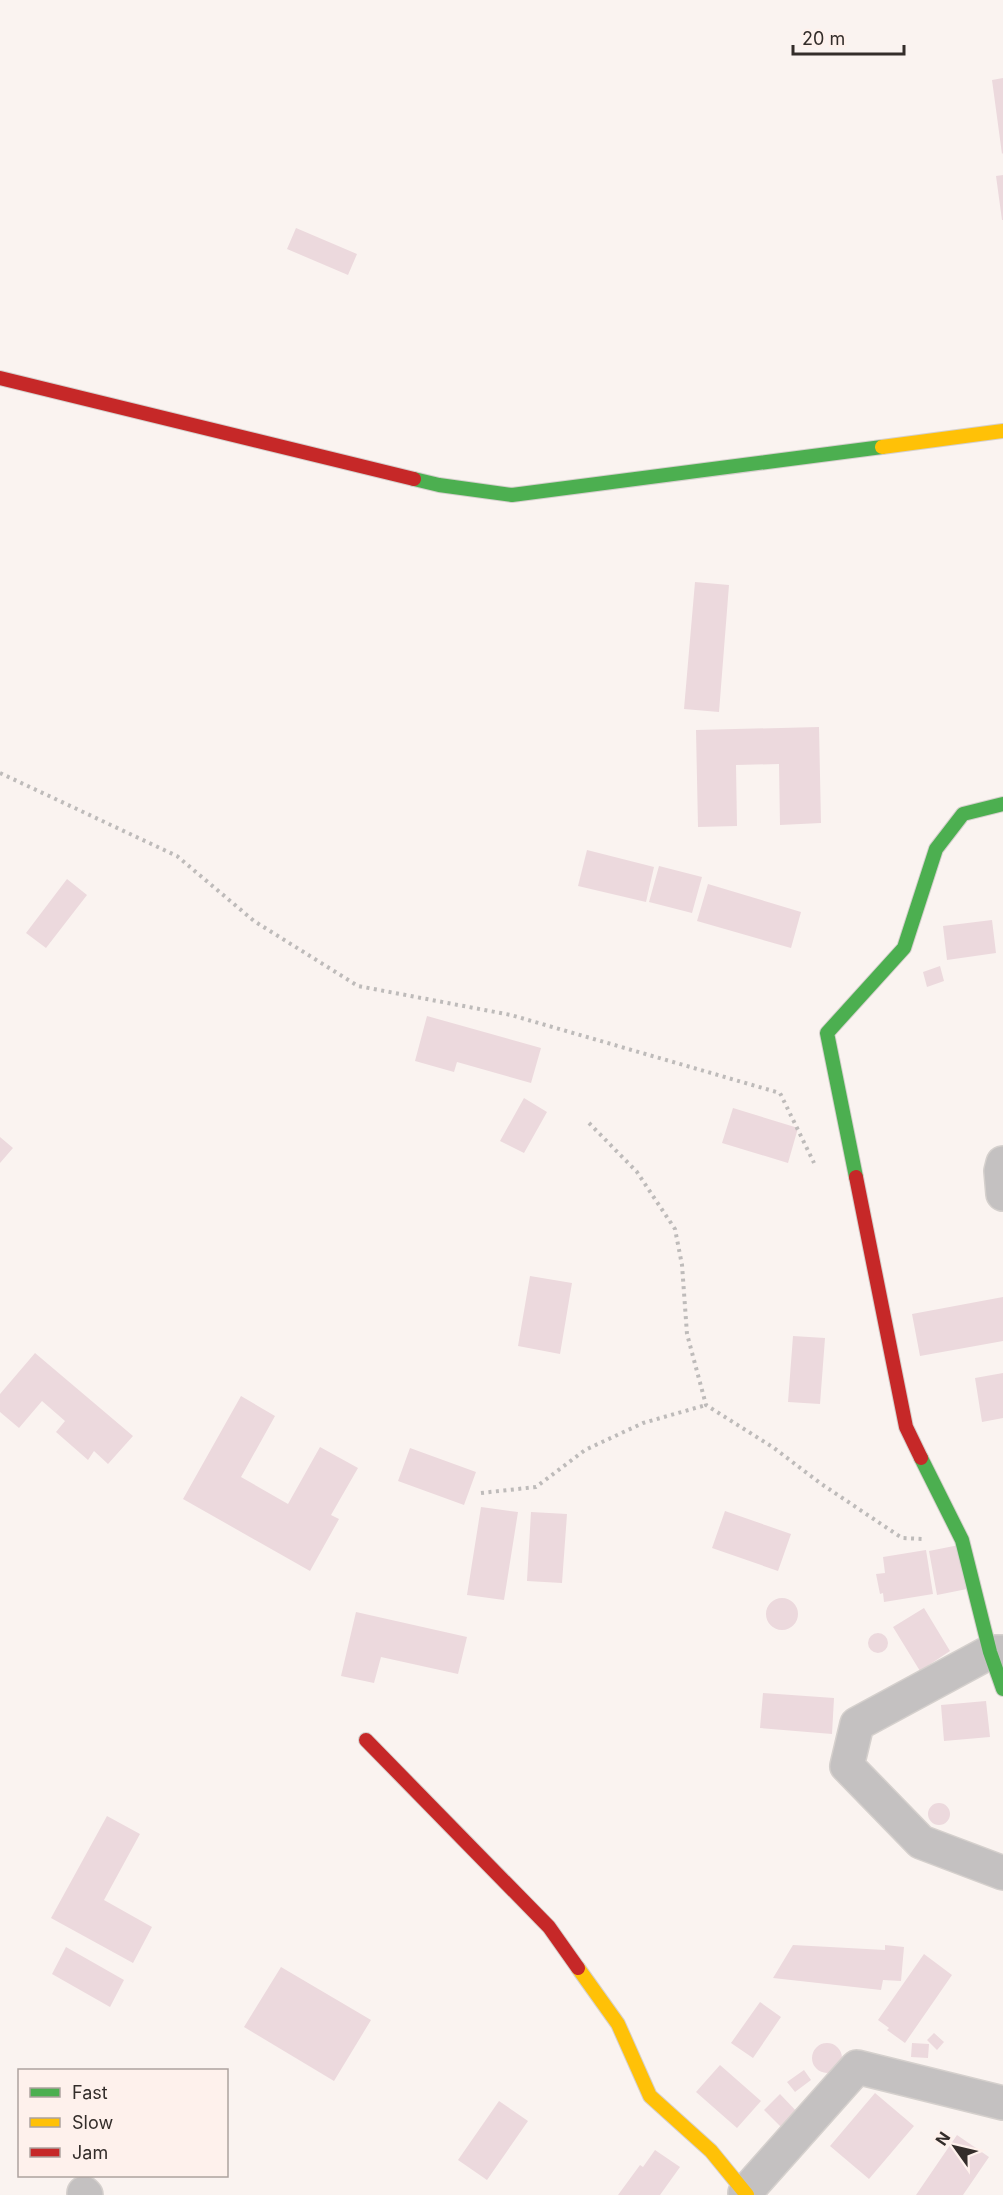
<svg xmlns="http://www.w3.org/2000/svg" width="1003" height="2195" font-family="Inter,sans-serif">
	<rect width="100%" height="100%" fill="#faf3f0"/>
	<!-- building -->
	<path fill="#ecd9dd" d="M1003,78V153L1002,154L992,80Z
		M1003,175V220H1002L996,176Z
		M296,228L357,254L348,275L287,249Z
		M695,582L729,585L719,712L684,709Z
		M819,727L821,823L780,825L779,764L736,765L737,826L698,827L696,730Z
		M587,850L654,867L646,902L578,886Z
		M659,866L702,877L692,913L649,902Z
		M67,879L87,895L46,948L26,933Z
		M708,884L801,912L791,948L697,921Z
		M992,920L996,953L947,960L943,926Z
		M940,966L944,981L927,987L923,972Z
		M427,1016L541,1048L531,1083L457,1062L454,1072L415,1061Z
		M524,1098L547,1112L524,1153L500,1141Z
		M733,1108L798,1128L788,1163L722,1143Z
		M0,1137L13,1148L0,1163Z
		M530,1276L572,1283L560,1354L518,1346Z
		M1003,1297V1341L920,1356L912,1314Z
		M793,1336L825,1338L820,1404L788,1402Z
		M35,1353L133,1436L108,1464L94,1451L88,1460L56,1432L65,1421L42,1401L19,1428L0,1412V1394Z
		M1003,1373V1418L982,1422L975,1378Z
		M241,1396L275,1416L241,1477L288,1504L320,1447L358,1468L331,1515L339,1519L310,1571L183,1499Z
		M410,1448L476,1472L464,1505L398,1481Z
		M481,1507L518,1512L504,1600L467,1595Z
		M725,1511L791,1534L778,1571L712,1548Z
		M531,1512L567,1514L562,1583L527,1581Z
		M959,1545L967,1589L937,1595L929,1551Z
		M926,1550L933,1594L884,1602L883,1593L880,1594L876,1574L885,1573L883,1557Z
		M766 1614a16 16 0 1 1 32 0a16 16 0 1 1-32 0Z
		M924,1608L950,1651L920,1671L893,1627Z
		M356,1612L467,1637L458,1674L381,1657L374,1683L341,1676Z
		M868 1643a10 10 0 1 1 20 0a10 10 0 1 1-20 0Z
		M763,1693L834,1698L832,1734L760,1728Z
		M986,1701L990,1737L944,1741L941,1705Z
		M928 1814a11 11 0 1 1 22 0a11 11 0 1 1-22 0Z
		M107,1816L140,1834L104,1900L152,1927L133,1963L51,1918Z
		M793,1945L885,1950V1945L904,1947L901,1981L883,1980L881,1990L773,1978Z
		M66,1947L124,1980L110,2007L52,1974Z
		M924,1954L952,1975L905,2043L887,2030L889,2028L878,2020Z
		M281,1967L371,2020L334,2081L244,2027Z
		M760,2002L781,2017L753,2058L731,2043Z
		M934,2033L944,2042L937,2050L927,2040Z
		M912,2043L929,2044L928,2058L911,2057Z
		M812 2058a15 15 0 1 1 30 0a15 15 0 1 1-30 0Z
		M720,2065L761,2101L737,2128L696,2092Z
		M804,2070L811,2080L795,2092L787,2082Z
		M875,2093L914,2126L869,2179L830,2146Z
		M780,2094L799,2114L783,2129L764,2110Z
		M499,2101L528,2121L487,2180L458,2160Z
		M957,2135L989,2157L963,2195H916Z
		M655,2150L680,2167L660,2195H618L640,2165L643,2167Z"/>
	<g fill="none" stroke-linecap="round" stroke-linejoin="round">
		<!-- street casing -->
		<g stroke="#d5d0cd" stroke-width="36">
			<path id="street" d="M1003,1163L1001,1171L1003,1194
				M1003,1652H990L857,1724L847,1766L921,1842L1003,1873
				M84,2193L86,2195
				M745,2193L857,2067L1003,2103"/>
		</g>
		<!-- fast casing -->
		<g stroke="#d5d0cd" stroke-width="16">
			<path id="fast" d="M414,479L439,485L512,495L882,447
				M856,1177L827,1033L904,948L936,849L963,814L1003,804
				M921,1458L962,1540L990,1652L1003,1689"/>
		</g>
		<!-- slow casing -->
		<g stroke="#d5d0cd" stroke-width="16">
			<path id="slow" d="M882,447L1003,431
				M578,1968L618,2024L650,2096L711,2151L747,2195"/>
		</g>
		<!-- jam casing -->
		<g stroke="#d5d0cd" stroke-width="16">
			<path id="jam" d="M0,378L414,479
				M856,1177L906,1427L921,1458
				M366,1740L549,1927L578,1968"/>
		</g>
		<!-- path -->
		<path stroke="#bebbba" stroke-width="4" stroke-dasharray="3 4.5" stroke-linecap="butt" d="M0,773L177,856L254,921L358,986L511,1015L780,1093L814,1163
			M589,1123L637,1172L675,1229L682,1265L687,1334L706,1405L774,1448L820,1483L902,1538L923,1539
			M481,1493L536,1487L585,1450L643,1423L706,1405"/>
		<!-- street -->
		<use href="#street" stroke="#c4c1c1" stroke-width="33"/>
		<!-- fast -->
		<use href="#fast" stroke="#4caf50" stroke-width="14"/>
		<!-- slow -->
		<use href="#slow" stroke="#ffc107" stroke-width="14"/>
		<!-- jam -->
		<use href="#jam" stroke="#c62828" stroke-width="14"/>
	</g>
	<!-- legend -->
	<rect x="18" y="2069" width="210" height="108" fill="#fef1ec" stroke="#ada39e" stroke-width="1.5"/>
	<rect x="30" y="2088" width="30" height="9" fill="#4caf50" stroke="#ada39e" stroke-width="1.5"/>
	<text x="72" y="2099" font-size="18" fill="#332d2a">Fast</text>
	<rect x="30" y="2118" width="30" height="9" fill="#ffc107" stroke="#ada39e" stroke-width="1.5"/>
	<text x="72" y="2129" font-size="18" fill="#332d2a">Slow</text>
	<rect x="30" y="2148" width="30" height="9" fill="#c62828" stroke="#ada39e" stroke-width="1.5"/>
	<text x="72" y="2159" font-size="18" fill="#332d2a">Jam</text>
	<!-- north arrow -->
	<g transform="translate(955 2147) rotate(304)" stroke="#fef1ec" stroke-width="4.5" paint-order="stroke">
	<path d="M0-4.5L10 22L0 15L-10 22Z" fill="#332d2a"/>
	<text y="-9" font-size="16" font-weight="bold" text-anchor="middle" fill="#332d2a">N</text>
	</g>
	<!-- scale -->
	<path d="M793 45v9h111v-9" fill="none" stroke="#332d2a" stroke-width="3"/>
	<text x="802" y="45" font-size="18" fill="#332d2a" stroke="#fef1ec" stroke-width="4.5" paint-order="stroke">20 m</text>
</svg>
